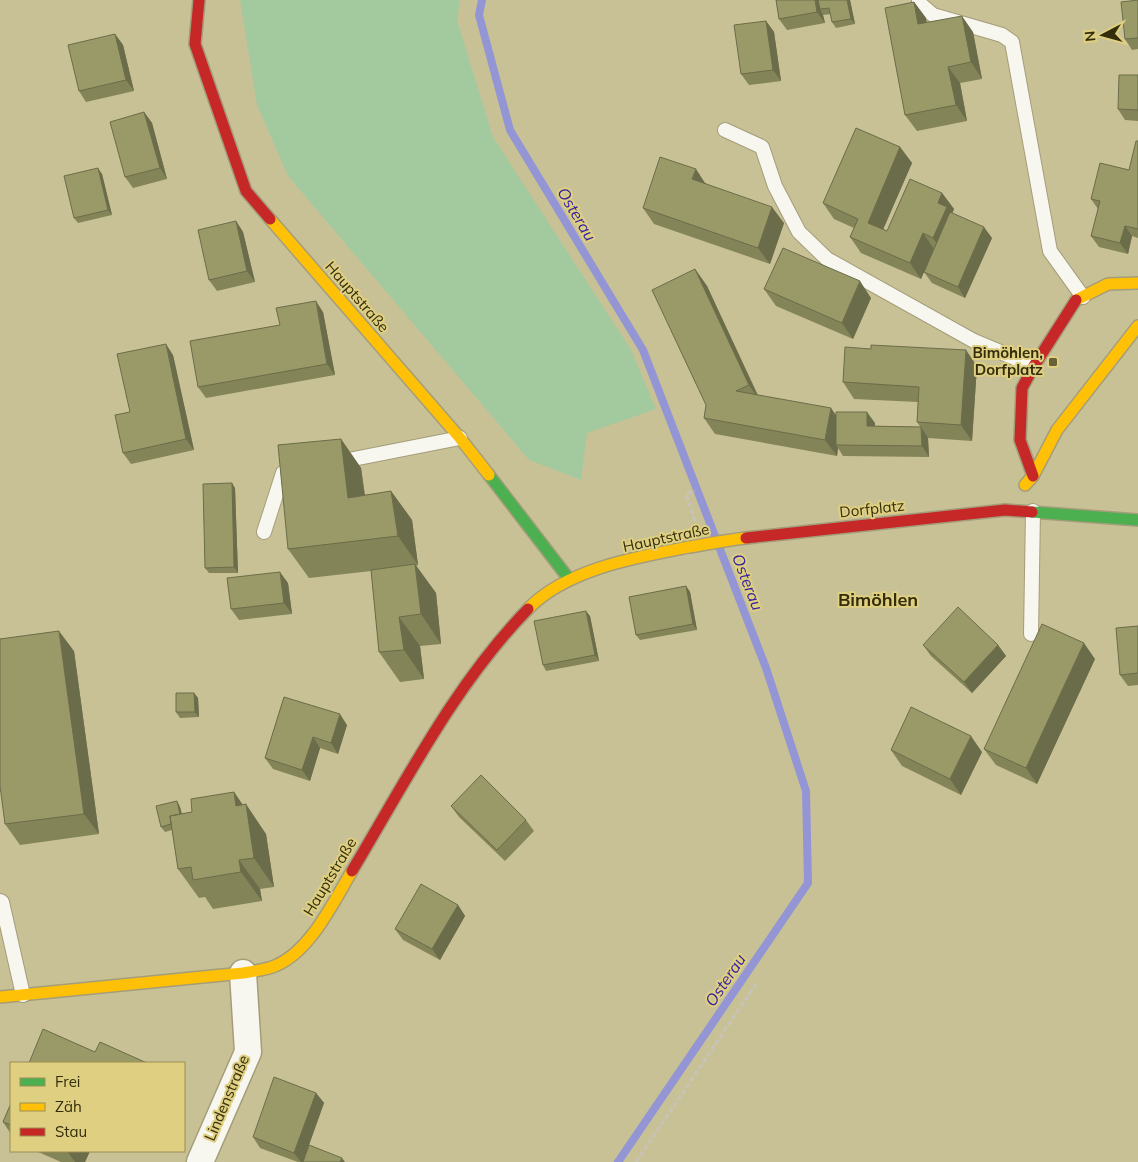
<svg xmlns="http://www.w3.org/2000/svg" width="1138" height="1162" font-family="Mulish,sans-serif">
	<rect width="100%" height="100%" fill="#c9c196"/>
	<!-- green -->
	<path fill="#a2ca9e" d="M240,0H460L457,20L493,137L631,350L656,409L587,433L581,480L529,460L288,176L257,105Z"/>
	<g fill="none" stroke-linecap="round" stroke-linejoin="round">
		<!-- stream -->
		<path stroke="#9395d5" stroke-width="8" d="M482,0L479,15L510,130L643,350L766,668L806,791L808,883L618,1162"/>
		<!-- lane casing -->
		<g stroke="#a49d7a" stroke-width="16">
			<path id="lane" d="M919,0V3L933,15L1002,35L1012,42L1050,251L1083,297
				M725,130L762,147L775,186L799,232L827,259L974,341L1034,366
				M338,462L460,438
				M264,532L283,473L295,471
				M1031,634L1033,511
				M0,901L2,902L23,995"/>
		</g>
		<!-- street casing -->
		<g stroke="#a49d7a" stroke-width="29">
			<path id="street" d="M200,1162L248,1052L243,973"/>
		</g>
		<!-- fast casing -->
		<g stroke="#a49d7a" stroke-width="14">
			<path id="fast" d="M489,475L569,579
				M1032,512L1138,520"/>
		</g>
		<!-- slow casing -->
		<g stroke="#a49d7a" stroke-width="14">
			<path id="slow" d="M270,219L460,438L489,475
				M1076,300L1108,284L1138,283
				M1025,485L1033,476L1057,430L1138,326
				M528,609C566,569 637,557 689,547C708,544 727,540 746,538
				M0,997L243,973C254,971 267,970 277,965C311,950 334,901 352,871"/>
		</g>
		<!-- jam casing -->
		<g stroke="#a49d7a" stroke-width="14">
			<path id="jam" d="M199,0L195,44L246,191L270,219
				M1033,476L1020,440L1022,388L1034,366L1076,300
				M746,538L1005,510L1032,512
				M352,871C406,781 455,684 528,609"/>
		</g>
		<!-- path -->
		<path stroke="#c7c4b7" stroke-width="3" stroke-dasharray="5 2.5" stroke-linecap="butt" d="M695,521L686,494L695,491
			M636,1162L756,984"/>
		<!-- lane -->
		<use href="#lane" stroke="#f7f6ef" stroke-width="14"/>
		<!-- street -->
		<use href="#street" stroke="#f7f6ef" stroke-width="26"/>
		<!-- fast -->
		<use href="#fast" stroke="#4caf50" stroke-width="11"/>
		<!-- slow -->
		<use href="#slow" stroke="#ffc107" stroke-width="11"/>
		<!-- jam -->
		<use href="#jam" stroke="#c62828" stroke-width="11"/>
	</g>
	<!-- wall -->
	<path fill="#848459" d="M776,0H850L855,24L836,28L832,22L831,14L823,15L825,23L787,30L779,19Z
		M1138,0V49L1132,50L1125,39Z
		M914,2L926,18V23L973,32L982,79L960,83L967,121L917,131L905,115Z
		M766,21L774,32L781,81L749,85L741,74Z
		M115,34L123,45L134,91L86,102L79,91Z
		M1138,75V121L1125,120L1118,109Z
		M144,112L152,123L167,179L133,188L125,177Z
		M1138,141V238L1132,236L1128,254L1099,247L1091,236L1098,209L1091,199L1129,170Z
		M900,147L912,163L883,229L887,231L942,193L954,209L952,213L992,238L965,298L932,283L924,272L932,253L921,279L861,253L850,237L854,228L834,219L823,203Z
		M102,174L112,215L78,223L74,218Z
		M705,183L784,223L770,264L654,224L643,208Z
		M236,221L243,232L255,282L217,291L209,280Z
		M695,269L707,286L758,395L836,416L875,423V426L921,427L928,438L929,457L843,456L838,448L837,456L715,434L704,418L706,405Z
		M764,289L871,298L853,339L776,306Z
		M323,312L335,375L206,398L198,387L280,325Z
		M173,355L194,450L131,464L123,453L130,412Z
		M977,366L972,441L928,438L917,422L918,402L854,399L843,382Z
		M341,439L361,468L365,495L391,491L412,520L418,565L416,566L436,593L441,644L420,646L424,679L400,682L379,652L371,571L309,578L288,549Z
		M235,488L238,573H209L205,568Z
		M288,583L292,614L239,620L231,609Z
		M686,586L690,592L697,630L640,640L636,635Z
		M590,616L599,661L546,671L543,665Z
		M1138,626V685L1128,686L1120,675Z
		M923,645H998L1006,656L972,693L931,656Z
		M74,651L99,834L20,845L5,824Z
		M1095,659L1037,784L996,765L984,749Z
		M194,693L198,698L199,717L180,718L176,712Z
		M284,697L347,725L338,754L320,748L310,781L273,769L265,758Z
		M891,750L982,752L961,795L902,766Z
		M234,792L243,805L266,834L274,887L260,889L262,901L213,909L205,897L199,898L178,869L172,830L165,832L161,827L177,801L180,807L182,814L192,812Z
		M451,806L526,820L534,831L505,861L459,817Z
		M458,905L465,916L440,960L403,940L395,929Z
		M316,1093L324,1103L304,1158L345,1162H298L260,1148L253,1137Z
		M11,1103V1134L3,1122Z
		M36,1151H90L85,1162H61Z"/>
	<!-- shaded-wall -->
	<path fill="#6b6c49" d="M815,0H821L820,9L823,15L825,23L817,12Z
		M847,0H850L855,24L851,19Z
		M914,2L926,18L930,40L918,24Z
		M962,16L973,32L982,79L971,62Z
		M766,21L774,32L781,81L773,70Z
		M115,34L123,45L134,91L126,80Z
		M948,67L960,83L967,121L956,105Z
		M144,112L152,123L167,179L160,168Z
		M900,147L912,163L879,239L868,223Z
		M98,168L102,174L112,215L108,210Z
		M696,169L707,186L692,179Z
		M942,193L954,209L952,214L944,254L933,238L938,203Z
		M772,207L784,223L770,264L758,248Z
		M236,221L243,232L255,282L247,271Z
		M1125,226L1132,236L1128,254L1120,243Z
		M984,227L992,238L965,298L958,287Z
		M923,233L934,249L921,279L910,263Z
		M695,269L707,286L760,401L749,385Z
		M860,281L871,298L853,339L842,323Z
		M316,301L323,312L335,375L327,364Z
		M166,344L173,355L194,450L186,439Z
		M966,350L977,366L972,441L961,425Z
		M831,408L842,424L836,445L838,448L837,456L825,440Z
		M867,412L875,423L874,437L867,426Z
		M921,427L928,438L929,457L922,446Z
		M341,439L361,468L369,527L348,498Z
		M232,483L235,488L238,573L234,567Z
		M391,491L412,520L418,565L398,536Z
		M415,564L436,593L441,644L421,614Z
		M280,572L288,583L292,614L284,603Z
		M686,586L690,592L697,630L693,624Z
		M586,611L590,616L599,661L595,655Z
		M399,617L420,646L424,679L404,650Z
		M59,631L74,651L99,834L84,814Z
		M1084,643L1095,659L1037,784L1026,768Z
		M998,645L1006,656L972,693L964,682Z
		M194,693L198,698L199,717L195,712Z
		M340,714L347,725L338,754L331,743Z
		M971,736L982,752L961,795L950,779Z
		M313,737L320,748L310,781L302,770Z
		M234,792L246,810V804L266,834L274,887L254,858L236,806Z
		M177,801L180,807L185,827L181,821Z
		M239,860L260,889L262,901L241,872Z
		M458,905L465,916L440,960L432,949Z
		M316,1093L324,1103L303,1162H301L294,1153Z
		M67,1151H90L85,1162H75Z
		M342,1158L345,1162H340Z"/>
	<!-- building -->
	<path fill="#999a68" stroke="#6b6c49" d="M776,0H815L817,12L779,19Z
		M818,0H847L851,19L832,22L829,8L820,9Z
		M1138,0V38L1125,39L1121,2Z
		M914,2L918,24L962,16L971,62L948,67L956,105L905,115L885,8Z
		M766,21L773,70L741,74L734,25Z
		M115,34L126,80L79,91L68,45Z
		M1119,75H1138V110L1118,109Z
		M144,112L160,168L125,177L110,122Z
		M856,128L900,147L868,223L887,231L910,179L942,193L938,203L947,207L933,238L923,233L910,263L850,237L858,219L823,203Z
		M1136,141H1138V229L1125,226L1120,243L1091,236L1100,201L1091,199L1100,163L1129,170Z
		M660,157L696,169L692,179L772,207L758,248L643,208Z
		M98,168L108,210L74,218L64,176Z
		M950,212L984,227L958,287L924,272Z
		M236,221L247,271L209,280L198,230Z
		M783,248L860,281L842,323L764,289Z
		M695,269L749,385L736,391L831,408L825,440L704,418L706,405L652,290Z
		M316,301L327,364L198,387L190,341L280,325L276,308Z
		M166,344L186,439L123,453L115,415L130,412L117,354Z
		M871,345L966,350L961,425L917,422L919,387L843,382L845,347L871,349Z
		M836,412H867V426L921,427L922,446L836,445Z
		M341,439L348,498L391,491L398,536L288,549L278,445Z
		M232,483L234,567L205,568L203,484Z
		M415,564L421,614L399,617L404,650L379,652L371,570Z
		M280,572L284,603L231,609L227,578Z
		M686,586L693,624L636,635L629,597Z
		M958,607L998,645L964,682L923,645Z
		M586,611L595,655L543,665L534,621Z
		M1042,624L1084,643L1026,768L984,749Z
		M1138,626V673L1120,675L1116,628Z
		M59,631L84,814L5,824L0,786V639Z
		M176,693H194L195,712H176Z
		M284,697L340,714L331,743L313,737L302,770L265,758Z
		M911,707L971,736L950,779L891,750Z
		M481,775L526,820L497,850L451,806Z
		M234,792L236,806L246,804L254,858L239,860L241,872L193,880L191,867L178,869L170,816L192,812L191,799Z
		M177,801L180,814L170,816L171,824L161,827L156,806Z
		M421,884L458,905L432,949L395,929Z
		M43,1029L95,1052L100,1042L147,1063H29Z
		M274,1077L316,1093L294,1153L253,1137Z
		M11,1103V1125L3,1122Z
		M309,1145L342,1158L340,1162H303Z"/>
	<!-- markers -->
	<rect fill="#68613c" stroke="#dfcf80" stroke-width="2" x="1048" y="357" width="10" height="10" rx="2.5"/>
	<g text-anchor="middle" stroke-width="4" stroke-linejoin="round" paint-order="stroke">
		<!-- street labels -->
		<g font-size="15" fill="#342d0c" stroke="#dfcf80">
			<text transform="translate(357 297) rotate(49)" y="5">Hauptstraße</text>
			<text transform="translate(872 509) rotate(-6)" y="5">Dorfplatz</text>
			<text transform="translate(666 538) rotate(-12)" y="5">Hauptstraße</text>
			<text transform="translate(330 877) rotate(-59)" y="5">Hauptstraße</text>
			<text transform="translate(227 1098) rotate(-67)" y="5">Lindenstraße</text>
		</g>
		<!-- poi labels -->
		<g font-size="15" font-weight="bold" fill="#342d0c" stroke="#dfcf80" text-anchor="end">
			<text x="1043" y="358">Bimöhlen,<tspan x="1043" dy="17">Dorfplatz</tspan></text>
		</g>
		<!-- water labels -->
		<g font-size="16" font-style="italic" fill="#3421a2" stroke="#dfcf80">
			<text transform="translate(577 214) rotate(59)" y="6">Osterau</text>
			<text transform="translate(748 582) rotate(69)" y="6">Osterau</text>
			<text transform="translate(725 980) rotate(-56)" y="6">Osterau</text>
		</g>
		<!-- quarter labels -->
		<g font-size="18" font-weight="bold" fill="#342d0c" stroke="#dfcf80">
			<text x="878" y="606">Bimöhlen</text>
		</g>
	</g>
	<!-- legend -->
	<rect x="10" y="1062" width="175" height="90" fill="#dfcf80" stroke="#9b8e52"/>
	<rect x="20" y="1078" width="25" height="8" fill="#4caf50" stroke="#9b8e52"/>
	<text x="55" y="1087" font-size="15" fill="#342d0c">Frei</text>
	<rect x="20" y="1103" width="25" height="8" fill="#ffc107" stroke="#9b8e52"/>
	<text x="55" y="1112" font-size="15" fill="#342d0c">Zäh</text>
	<rect x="20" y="1128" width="25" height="8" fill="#c62828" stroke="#9b8e52"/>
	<text x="55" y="1137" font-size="15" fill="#342d0c">Stau</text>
	<!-- north arrow -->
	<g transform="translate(1103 35) rotate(264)" stroke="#dfcf80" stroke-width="4" paint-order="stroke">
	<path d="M0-4L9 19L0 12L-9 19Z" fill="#342d0c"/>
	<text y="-8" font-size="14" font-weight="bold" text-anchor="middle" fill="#342d0c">N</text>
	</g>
</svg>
